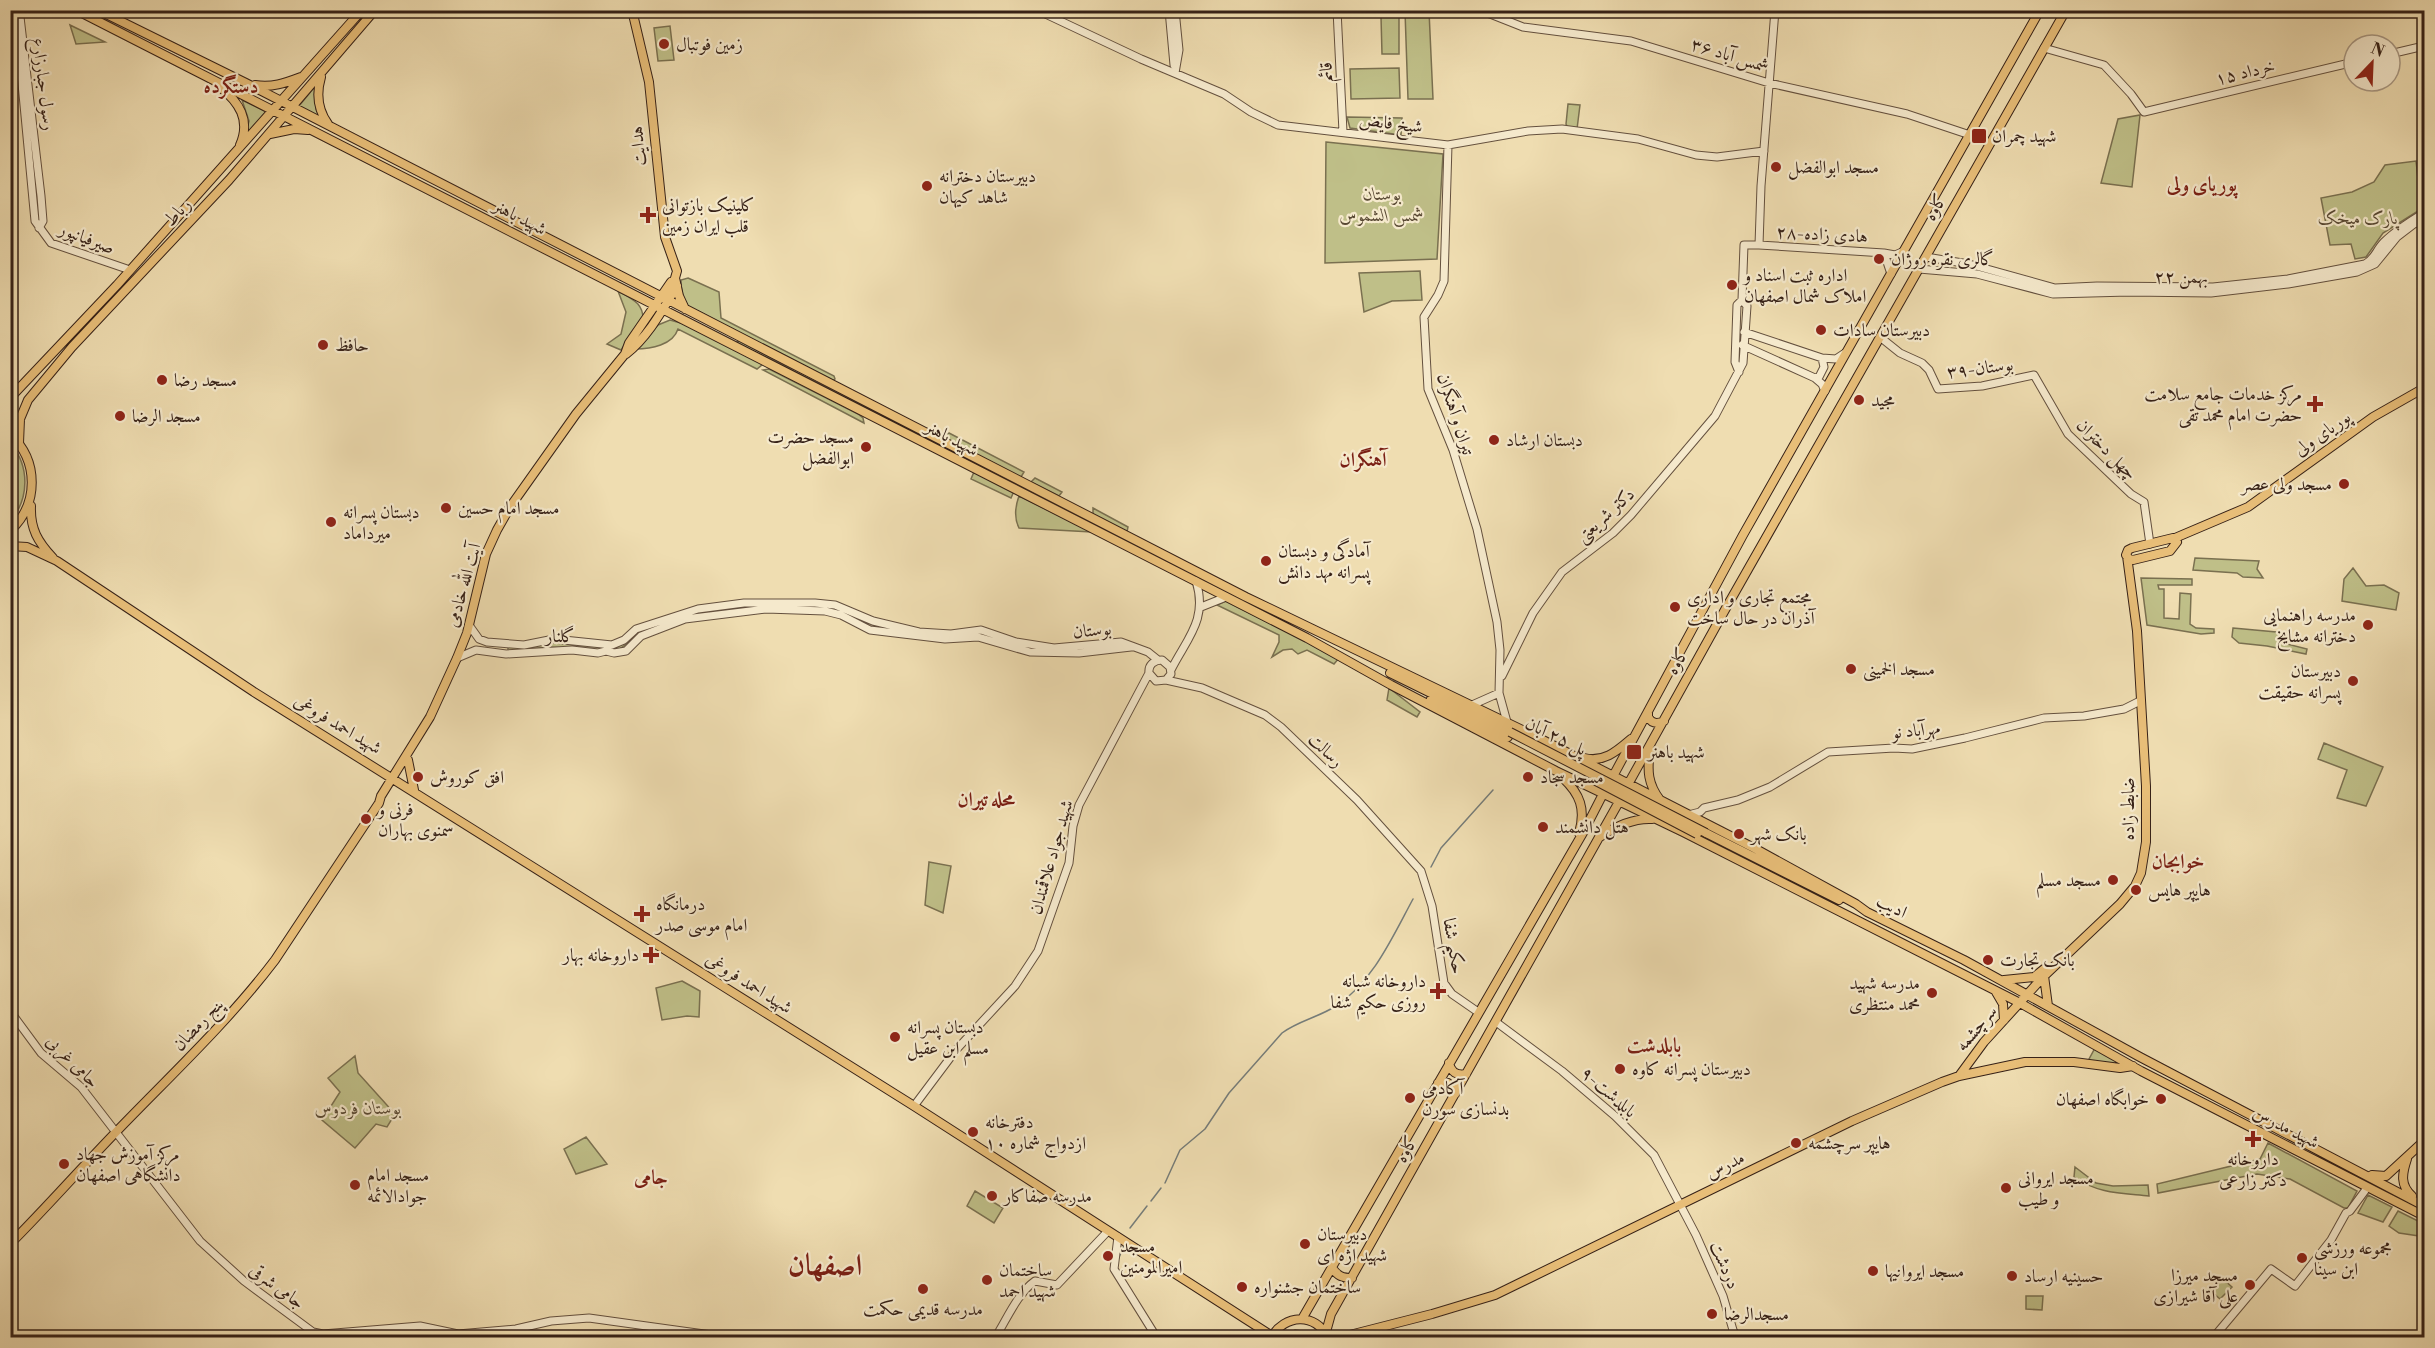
<svg xmlns="http://www.w3.org/2000/svg" width="2435" height="1348" font-family="'Libre Bodoni',Amiri,serif">
	<rect width="100%" height="100%" fill="#efddb1"/>
	<filter id="stains"><feTurbulence type="fractalNoise" baseFrequency=".00333" numOctaves="4"/><feColorMatrix values="0 0 0 0 .2 0 0 0 0 .09 0 0 0 0 .02 0 0 0 .5 -.17"/></filter>
	<radialGradient id="worn" r=".72"><stop offset=".6" stop-color="#630" stop-opacity="0"/><stop offset="1" stop-color="#630" stop-opacity=".3"/></radialGradient>
	<!-- green -->
	<path fill="#bfbf88" stroke="#7a7050" stroke-width="1.5" d="M1405,11H1429L1433,99H1408Z
		M1381,17H1399V54H1382Z
		M70,25L105,42L76,44Z
		M670,26L674,60L658,61L654,28Z
		M1399,68L1400,98L1351,99L1350,69Z
		M317,84L316,109L320,118L299,106Z
		M242,100L267,112L245,137L249,121Z
		M1568,104L1580,105L1577,129L1568,128L1566,124Z
		M2140,115L2132,187L2101,183L2118,119Z
		M1347,117L1402,118L1401,135L1350,128Z
		M1326,142L1443,154L1437,259L1325,263Z
		M2416,161L2419,187H2424V210L2418,211L2383,233L2366,257L2355,259L2351,244L2330,245L2321,198L2352,192L2374,182L2385,165Z
		M1420,271L1422,300L1392,301L1364,312L1359,273Z
		M688,278L719,292L721,318L834,376L835,379L832,381L688,306C682,299 681,289 681,280Z
		M618,291C631,299 643,302 643,319L621,350L607,344L621,334L626,312Z
		M670,320L684,324L763,364L757,369L678,329C673,345 651,349 635,349L658,325Z
		M740,341L794,371L1008,479L966,461L738,344L737,342Z
		M769,369L858,414L863,418L864,423L763,370Z
		M949,433L1024,472L1021,477L942,437Z
		M11,444C30,467 29,498 11,521Z
		M974,472L1014,491L1011,498L971,479Z
		M1035,478L1062,492L1059,496L1031,482Z
		M1019,496L1092,532L1019,528C1014,518 1015,507 1019,496Z
		M1093,508L1128,527L1127,532L1093,515Z
		M2195,558L2259,561L2257,569L2263,578L2243,577L2237,573L2193,570Z
		M2353,568L2366,586L2384,585L2399,593L2396,610L2342,601L2344,579Z
		M2141,578L2192,579V585H2158L2159,589H2164V618L2179,619L2180,593L2191,594L2190,624L2196,628L2214,629V633L2201,634L2147,625Z
		M1226,601L1339,658L1334,664L1307,650L1298,654L1292,649L1283,650L1272,657L1279,642V635L1217,605Z
		M2233,628L2287,633V644L2307,649L2306,654L2267,646L2239,643L2232,637Z
		M634,631L638,635L617,651L547,647L508,652V646L554,641L612,646Z
		M1389,688L1420,712L1417,717L1387,700Z
		M2324,743L2383,767L2366,806L2337,798L2347,770L2318,759Z
		M929,862L951,866L943,913L925,905Z
		M682,981L700,991L699,1017L687,1016L662,1020L656,988Z
		M2095,1048L2124,1064L2123,1066L2088,1061Z
		M355,1056L358,1073L395,1114L387,1127L376,1124L355,1148L322,1120L340,1092L328,1078Z
		M586,1137L607,1164L576,1174L564,1149Z
		M2268,1143L2357,1191L2348,1208H2344L2290,1179L2257,1174L2158,1193L2157,1184L2260,1159Z
		M2075,1167L2096,1183L2113,1186L2148,1185L2149,1196C2120,1193 2099,1194 2074,1177Z
		M975,1191L1003,1208L994,1223L967,1206Z
		M2368,1195L2392,1207L2383,1222L2358,1213Z
		M2398,1211L2424,1224V1240L2419,1236L2399,1233L2389,1226Z
		M2223,1279L2232,1287L2220,1299L2211,1291Z
		M2026,1296H2043L2042,1310L2026,1309Z
		M1295,1330L1308,1332L1314,1337H1282Z"/>
	<g fill="none" stroke-linecap="round" stroke-linejoin="round">
		<!-- stream -->
		<path stroke="#767c78" stroke-width="1.5" d="M1431,867L1441,848L1493,790
			M1165,1183L1180,1150L1205,1129L1229,1093L1282,1033C1298,1021 1319,1017 1336,1006C1373,982 1393,936 1413,899
			M1151,1201L1161,1188
			M1130,1228L1147,1206
			M1118,1260L1124,1245"/>
		<!-- minor casing -->
		<g stroke="#64503e" stroke-width="9">
			<path id="minor" d="M15,10L35,221L51,243L130,270
				M1037,10L1141,59L1224,94L1251,112L1278,125L1448,145L1528,131L1562,129L1638,139L1696,155L1717,157L1764,151
				M1169,10L1174,65
				M1337,10L1343,132
				M1480,10L1523,27L1631,41L1769,83L1907,114L1970,135
				M20,17L41,196L43,221L39,228
				M2044,48L2104,65L2131,94L2144,112L2354,62
				M2390,54L2424,46
				M1175,73L1179,50L1175,10
				M1448,145L1444,281L1438,295L1424,317L1428,389L1453,450L1477,529L1497,622L1500,650L1499,693L1507,722
				M1759,245L1884,253
				M1926,257L1969,264L2055,288L2097,286L2213,287L2288,279L2365,264C2375,259 2376,250 2384,242C2396,230 2409,222 2424,213
				M1919,269L1977,274L2053,294L2129,292L2211,293L2288,284L2357,272L2375,264L2397,237L2414,224L2424,220
				M1891,274L1884,253L1895,255L1904,251
				M1744,332L1822,358L1836,359L1845,353
				M1880,337L1900,353L1922,363L1929,370L1938,389L1982,386L2034,375L2068,434L2131,494L2144,502L2150,544
				M1742,345L1815,378L1822,384L1825,391
				M1739,372L1735,362L1737,305L1742,300L1744,245H1759L1761,186L1775,10
				M1815,378L1819,377L1824,367L1822,358
				M1201,607L1226,597
				M469,625L479,639L487,642L524,645L554,639L612,645L624,640L636,629L698,609L744,603H815L835,605L873,621L919,632L951,634L981,630L1016,642L1054,648L1121,642L1148,652L1158,660
				M457,658L476,650L506,654L572,650L598,653L606,651L614,653L626,651L641,636L685,619L766,609L825,611L841,615L870,630L945,639L978,637L1030,652L1079,653L1131,647
				M1171,670C1187,638 1208,620 1196,581
				M1502,676L1533,613L1562,572L1613,533L1631,515L1715,416L1743,363L1747,306L1742,300
				M1166,680L1171,674L1170,667L1162,660C1154,660 1148,665 1149,673L1156,681L1166,680L1202,688L1265,715L1281,727L1357,800L1421,871L1432,906L1444,983L1452,994L1478,1012
				M1472,705L1499,693
				M1688,815L1700,812L1704,808L1738,800L1770,787L1828,752L1894,748L1912,749L1965,738L2044,718L2084,716L2124,709L2140,701
				M10,1011L41,1053L81,1087L200,1241L244,1281L313,1332L323,1334L420,1326L458,1334L516,1329L551,1321L589,1318L733,1338
				M1496,1022L1562,1071L1615,1116L1654,1155L1696,1235L1723,1296L1733,1330L1737,1338
				M914,1106L956,1050L1015,986L1038,951L1069,863L1073,826L1079,805L1149,673
				M1118,1237L1114,1269L1157,1338
				M995,1338C1007,1319 1017,1294 1035,1281L1057,1285L1108,1231
				M2213,1338L2271,1269L2295,1286L2331,1240L2346,1213L2350,1211L2367,1188"/>
		</g>
		<!-- major casing -->
		<g stroke="#362117" stroke-width="10">
			<path id="major" d="M76,10L1307,638L1391,685L1556,771L1683,832L2020,1003L2141,1071L2424,1216
				M98,10L246,83L1246,597L1541,739L1754,848L1856,904L1867,912L1964,960L2140,1057L2424,1206
				M632,10L649,82L665,237L677,271L675,278L679,296L685,309
				M321,77C316,94 318,110 328,124
				M255,85C272,88 285,83 301,77
				M220,87C239,102 251,120 240,145
				M270,134L294,129L308,130
				M626,354C648,337 663,309 677,286
				M10,398L117,285L362,10
				M10,434C39,461 39,504 10,531
				M19,443L20,419L28,400L72,347L229,180L375,10
				M31,506C30,529 38,542 53,558
				M2173,538L2177,542L2170,551L2133,560L2129,559L2126,555L2128,550L2132,548Z
				M2175,538L2248,507L2373,417L2424,388
				M10,546L27,547L57,561L254,692L914,1106L1272,1336
				M1390,673L1510,732
				M1431,699L1508,737
				M1648,713V717C1652,724 1657,724 1664,721
				M1650,751C1647,771 1648,784 1660,800
				M1584,758C1604,763 1617,751 1631,739
				M408,760L414,790
				M1563,778C1580,794 1586,809 1579,833
				M1611,780L1743,535L2040,10
				M1626,788L1726,608L2066,10
				M1706,833L1839,900
				M1600,837C1616,826 1633,818 1652,819
				M2044,976L2048,1006
				M2004,980L2034,977L2044,969
				M1996,992L2003,1004L2004,1020
				M1449,1063C1451,1072 1457,1076 1466,1074
				M1959,1076L1984,1042L2044,976L2120,904L2135,886L2141,873L2146,842V786L2137,631L2127,556
				M1438,1083H1448L1454,1089L1455,1094
				M2407,1159C2402,1174 2400,1185 2412,1196
				M2372,1175L2386,1176L2424,1141
				M10,1244C47,1207 81,1168 117,1131C171,1075 228,1022 275,960L379,803L381,796L430,717L457,658L467,633L486,554L497,530L510,507L576,414L625,354L629,343L671,282
				M1332,1268C1338,1276 1342,1278 1352,1278
				M1302,1319L1584,831L1604,792
				M1326,1332L1331,1314L1620,800
				M1271,1338C1284,1314 1316,1312 1328,1338
				M1338,1338L1432,1314L1495,1295L1852,1121L1942,1082L1959,1076L2025,1062H2074L2120,1068L2133,1066"/>
		</g>
		<!-- minor -->
		<use href="#minor" stroke="#f5e9cc" stroke-width="7"/>
		<!-- major -->
		<use href="#major" stroke="#e8be78" stroke-width="8"/>
		<!-- major-bridge casing -->
		<g stroke="#362117" stroke-width="10" stroke-linecap="butt">
			<path id="major-bridge" d="M1510,732L1706,833
				M1594,780L1697,834"/>
		</g>
		<!-- major-bridge -->
		<use href="#major-bridge" stroke="#e8be78" stroke-width="8"/>
	</g>
	<!-- markers -->
	<g fill="#8f2418" stroke="#f5e9cc" stroke-width="2">
		<circle cx="664" cy="44" r="6"/>
		<rect x="1971" y="128" width="16" height="16" rx="3"/>
		<circle cx="1776" cy="167" r="6"/>
		<circle cx="927" cy="186" r="6"/>
		<path d="M645 206h6v6h6v6h-6v6h-6v-6h-6v-6h6z"/>
		<circle cx="1879" cy="259" r="6"/>
		<circle cx="1732" cy="285" r="6"/>
		<circle cx="1821" cy="330" r="6"/>
		<circle cx="323" cy="345" r="6"/>
		<circle cx="162" cy="380" r="6"/>
		<circle cx="1859" cy="400" r="6"/>
		<path d="M2312 395h6v6h6v6h-6v6h-6v-6h-6v-6h6z"/>
		<circle cx="120" cy="416" r="6"/>
		<circle cx="1494" cy="440" r="6"/>
		<circle cx="866" cy="447" r="6"/>
		<circle cx="2344" cy="484" r="6"/>
		<circle cx="446" cy="508" r="6"/>
		<circle cx="331" cy="522" r="6"/>
		<circle cx="1266" cy="561" r="6"/>
		<circle cx="1675" cy="607" r="6"/>
		<circle cx="2368" cy="625" r="6"/>
		<circle cx="1851" cy="669" r="6"/>
		<circle cx="2353" cy="681" r="6"/>
		<rect x="1626" y="744" width="16" height="16" rx="3"/>
		<circle cx="418" cy="777" r="6"/>
		<circle cx="1528" cy="777" r="6"/>
		<circle cx="366" cy="819" r="6"/>
		<circle cx="1543" cy="827" r="6"/>
		<circle cx="1739" cy="834" r="6"/>
		<circle cx="2113" cy="880" r="6"/>
		<circle cx="2136" cy="890" r="6"/>
		<path d="M639 905h6v6h6v6h-6v6h-6v-6h-6v-6h6z"/>
		<path d="M648 946h6v6h6v6h-6v6h-6v-6h-6v-6h6z"/>
		<circle cx="1988" cy="960" r="6"/>
		<path d="M1435 982h6v6h6v6h-6v6h-6v-6h-6v-6h6z"/>
		<circle cx="1932" cy="993" r="6"/>
		<circle cx="895" cy="1037" r="6"/>
		<circle cx="1620" cy="1069" r="6"/>
		<circle cx="1410" cy="1098" r="6"/>
		<circle cx="2161" cy="1099" r="6"/>
		<circle cx="973" cy="1132" r="6"/>
		<path d="M2250 1130h6v6h6v6h-6v6h-6v-6h-6v-6h6z"/>
		<circle cx="1796" cy="1143" r="6"/>
		<circle cx="64" cy="1164" r="6"/>
		<circle cx="355" cy="1185" r="6"/>
		<circle cx="2006" cy="1188" r="6"/>
		<circle cx="992" cy="1196" r="6"/>
		<circle cx="1305" cy="1244" r="6"/>
		<circle cx="1108" cy="1256" r="6"/>
		<circle cx="2302" cy="1258" r="6"/>
		<circle cx="1873" cy="1271" r="6"/>
		<circle cx="2012" cy="1276" r="6"/>
		<circle cx="987" cy="1280" r="6"/>
		<circle cx="2250" cy="1285" r="6"/>
		<circle cx="1242" cy="1287" r="6"/>
		<circle cx="923" cy="1289" r="6"/>
		<circle cx="1712" cy="1314" r="6"/>
	</g>
	<g text-anchor="middle" stroke-width="4.5" stroke-linejoin="round" paint-order="stroke">
		<!-- poi labels -->
		<g font-size="18" fill="#362117" stroke="#f5e9cc" text-anchor="start">
			<text x="676" y="50">زمین فوتبال</text>
			<text x="1992" y="142">شهید چمران</text>
			<text x="1788" y="173">مسجد ابوالفضل</text>
			<text x="939" y="182">دبیرستان دخترانه<tspan x="939" dy="21">شاهد کیهان</tspan></text>
			<text x="662" y="211">کلینیک بازتوانی<tspan x="662" dy="21">قلب ایران زمین</tspan></text>
			<text x="1891" y="265">گالری نقره روژان</text>
			<text x="1744" y="281">اداره ثبت اسناد و<tspan x="1744" dy="21">املاک شمال اصفهان</tspan></text>
			<text x="1833" y="336">دبیرستان سادات</text>
			<text x="335" y="351">حافظ</text>
			<text x="174" y="386">مسجد رضا</text>
			<text x="2302" y="400" text-anchor="end">مرکز خدمات جامع سلامت<tspan x="2302" dy="21">حضرت امام محمد تقی</tspan></text>
			<text x="1871" y="406">مجید</text>
			<text x="132" y="422">مسجد الرضا</text>
			<text x="854" y="443" text-anchor="end">مسجد حضرت<tspan x="854" dy="21">ابوالفضل</tspan></text>
			<text x="1506" y="446">دبستان ارشاد</text>
			<text x="2332" y="490" text-anchor="end">مسجد ولی عصر</text>
			<text x="458" y="514">مسجد امام حسین</text>
			<text x="343" y="518">دبستان پسرانه<tspan x="343" dy="21">میرداماد</tspan></text>
			<text x="1278" y="557">آمادگی و دبستان<tspan x="1278" dy="21">پسرانه مهد دانش</tspan></text>
			<text x="1687" y="603">مجتمع تجاری و اداری<tspan x="1687" dy="21">آذران در حال ساخت</tspan></text>
			<text x="2356" y="621" text-anchor="end">مدرسه راهنمایی<tspan x="2356" dy="21">دخترانه مشایخ</tspan></text>
			<text x="1863" y="675">مسجد الخمینی</text>
			<text x="2341" y="677" text-anchor="end">دبیرستان<tspan x="2341" dy="21">پسرانه حقیقت</tspan></text>
			<text x="1648" y="758">شهید باهنر</text>
			<text x="430" y="783">افق کوروش</text>
			<text x="1540" y="783">مسجد سجاد</text>
			<text x="378" y="815">فرنی و<tspan x="378" dy="21">سمنوی بهاران</tspan></text>
			<text x="1555" y="833">هتل دانشمند</text>
			<text x="1751" y="840">بانک شهر</text>
			<text x="2101" y="886" text-anchor="end">مسجد مسلم</text>
			<text x="2148" y="896">هایپر هایس</text>
			<text x="656" y="910">درمانگاه<tspan x="656" dy="21">امام موسی صدر</tspan></text>
			<text x="639" y="961" text-anchor="end">داروخانه بهار</text>
			<text x="2000" y="966">بانک تجارت</text>
			<text x="1426" y="987" text-anchor="end">داروخانه شبانه‌<tspan x="1426" dy="21">روزی حکیم شفا</tspan></text>
			<text x="1920" y="989" text-anchor="end">مدرسه شهید<tspan x="1920" dy="21">محمد منتظری</tspan></text>
			<text x="907" y="1033">دبستان پسرانه<tspan x="907" dy="21">مسلم ابن عقیل</tspan></text>
			<text x="1632" y="1075">دبیرستان پسرانه کاوه</text>
			<text x="1422" y="1094">آکادمی<tspan x="1422" dy="21">بدنسازی سورن</tspan></text>
			<text x="2149" y="1105" text-anchor="end">خوابگاه اصفهان</text>
			<text x="985" y="1128">دفترخانه<tspan x="985" dy="21">ازدواج شماره ۱۰</tspan></text>
			<text x="1808" y="1149">هایپر سرچشمه</text>
			<text x="76" y="1160">مرکز آموزش جهاد<tspan x="76" dy="21">دانشگاهی اصفهان</tspan></text>
			<text x="2253" y="1165" text-anchor="middle">داروخانه<tspan x="2253" dy="21">دکتر زارعی</tspan></text>
			<text x="367" y="1181">مسجد امام<tspan x="367" dy="21">جوادالائمه</tspan></text>
			<text x="2018" y="1184">مسجد ایروانی<tspan x="2018" dy="21">و طیب</tspan></text>
			<text x="1004" y="1202">مدرسه صفاکار</text>
			<text x="1317" y="1240">دبیرستان<tspan x="1317" dy="21">شهید اژه ای</tspan></text>
			<text x="1120" y="1252">مسجد<tspan x="1120" dy="21">امیرالمومنین</tspan></text>
			<text x="2314" y="1254">مجموعه ورزشی<tspan x="2314" dy="21">ابن سینا</tspan></text>
			<text x="999" y="1276">ساختمان<tspan x="999" dy="21">شهید احمد</tspan></text>
			<text x="1885" y="1277">مسجد ایروانیها</text>
			<text x="2238" y="1281" text-anchor="end">مسجد میرزا<tspan x="2238" dy="21">علی آقا شیرازی</tspan></text>
			<text x="2024" y="1282">حسینیه ارساد</text>
			<text x="1254" y="1293">ساختمان جشنواره</text>
			<text x="923" y="1315" text-anchor="middle">مدرسه قدیمی حکمت</text>
			<text x="1724" y="1320">مسجدالرضا</text>
		</g>
		<!-- street labels -->
		<g font-size="18" fill="#362117" stroke="#f5e9cc">
			<text transform="translate(1730 55) rotate(17)" y="6">شمس آباد ۳۶</text>
			<text transform="translate(1326 72) rotate(-93)" y="6">قائم</text>
			<text transform="translate(2245 72) rotate(-13)" y="6">۱۵ خرداد</text>
			<text transform="translate(44 84) rotate(83)" y="6">رسول جبارزارع</text>
			<text transform="translate(1391 123) rotate(7)" y="6">شیخ فایض</text>
			<text transform="translate(638 146) rotate(-95)" y="6">هدایت</text>
			<text transform="translate(1935 207) rotate(-60)" y="6">کاوه</text>
			<text transform="translate(177 212) rotate(-47)" y="6">رباط</text>
			<text transform="translate(520 217) rotate(27)" y="6">شهید باهنر</text>
			<text transform="translate(1822 234) rotate(3)" y="6">۲۸-هادی زاده</text>
			<text transform="translate(87 238) rotate(21)" y="6">صیرفیانپور</text>
			<text x="2181" y="283">۲۲ بهمن</text>
			<text transform="translate(1980 368) rotate(-7)" y="6">۳۹-بوستان</text>
			<text transform="translate(1456 414) rotate(72)" y="6">تیران و آهنگران</text>
			<text transform="translate(2322 433) rotate(-35)" y="6">پوریای ولی</text>
			<text transform="translate(952 438) rotate(27)" y="6">شهید باهنر</text>
			<text transform="translate(2107 449) rotate(45)" y="6">چهل دختران</text>
			<text transform="translate(1605 515) rotate(-42)" y="6">دکتر شریعتی</text>
			<text transform="translate(463 585) rotate(-74)" y="6">آیت الله خادمی</text>
			<text transform="translate(1092 630) rotate(-5)" y="6">بوستان</text>
			<text x="560" y="642">گلنار</text>
			<text transform="translate(1677 661) rotate(-61)" y="6">کاوه</text>
			<text transform="translate(338 724) rotate(31)" y="6">شهید احمد فروغی</text>
			<text transform="translate(1916 730) rotate(-6)" y="6">مهرآباد نو</text>
			<text transform="translate(1556 736) rotate(26)" y="6">پل ۲۵ آبان</text>
			<text transform="translate(1326 750) rotate(44)" y="6">رسالت</text>
			<text transform="translate(2128 809) rotate(-90)" y="6">ضابط زاده</text>
			<text transform="translate(1051 857) rotate(-74)" y="6">شهید جواد علاقمندان</text>
			<text transform="translate(1892 906) rotate(27)" y="6">ادیب</text>
			<text transform="translate(1454 946) rotate(80)" y="6">حکیم شفا</text>
			<text transform="translate(749 983) rotate(32)" y="6">شهید احمد فروغی</text>
			<text transform="translate(198 1024) rotate(-47)" y="6">پنج رمضان</text>
			<text transform="translate(1976 1028) rotate(-50)" y="6">سرچشمه</text>
			<text transform="translate(73 1061) rotate(45)" y="6">جامی غربی</text>
			<text transform="translate(1609 1092) rotate(41)" y="6">۹-بابلدشت</text>
			<text transform="translate(2286 1127) rotate(27)" y="6">شهید مدرس</text>
			<text transform="translate(1406 1149) rotate(-61)" y="6">کاوه</text>
			<text transform="translate(1725 1165) rotate(-26)" y="6">مدرس</text>
			<text transform="translate(1725 1265) rotate(67)" y="6">دردشت</text>
			<text transform="translate(277 1286) rotate(36)" y="6">جامی شرقی</text>
		</g>
		<!-- park labels -->
		<g font-size="18" font-style="italic" fill="#584833" stroke="#f5e9cc">
			<text x="1382" y="200">بوستان<tspan x="1382" dy="21">شمس الشموس</tspan></text>
			<text x="2358" y="224">پارک میخک</text>
			<text x="358" y="1114">بوستان فردوس</text>
		</g>
		<!-- neighbourhood labels -->
		<g font-size="20" font-weight="bold" fill="#7a1f14" stroke="#f5e9cc">
			<text x="231" y="93">دستگرده</text>
			<text x="2202" y="191">پوریای ولی</text>
			<text x="1363" y="466">آهنگران</text>
			<text x="986" y="806">محله تیران</text>
			<text x="2178" y="868">خوابجان</text>
			<text x="1654" y="1052">بابلدشت</text>
			<text x="651" y="1184">جامی</text>
		</g>
		<!-- town labels -->
		<g font-size="30" font-weight="bold" fill="#7a1f14" stroke="#f5e9cc">
			<text x="825" y="1275">اصفهان</text>
		</g>
	</g>
	<!-- margin -->
	<rect width="2435" height="1348" fill="none" stroke="#efddb1" stroke-width="36"/>
	<rect x="12" y="12" width="2411" height="1324" fill="none" stroke="#362117" stroke-width="3"/>
	<rect x="18" y="18" width="2399" height="1312" fill="none" stroke="#362117" stroke-width="1.5"/>
	<!-- north arrow -->
	<g transform="translate(2372 63) rotate(23)"><circle r="28" fill="#f5e9cc" stroke="#a99984" stroke-width="1.5"/>
	<path d="M0-4.5L10 22L0 15L-10 22Z" fill="#8f2418"/>
	<text y="-9" font-size="16" font-weight="bold" text-anchor="middle" fill="#362117">N</text>
	</g>
	<rect width="100%" height="100%" filter="url(#stains)"/>
	<rect width="100%" height="100%" fill="url(#worn)"/>
</svg>
